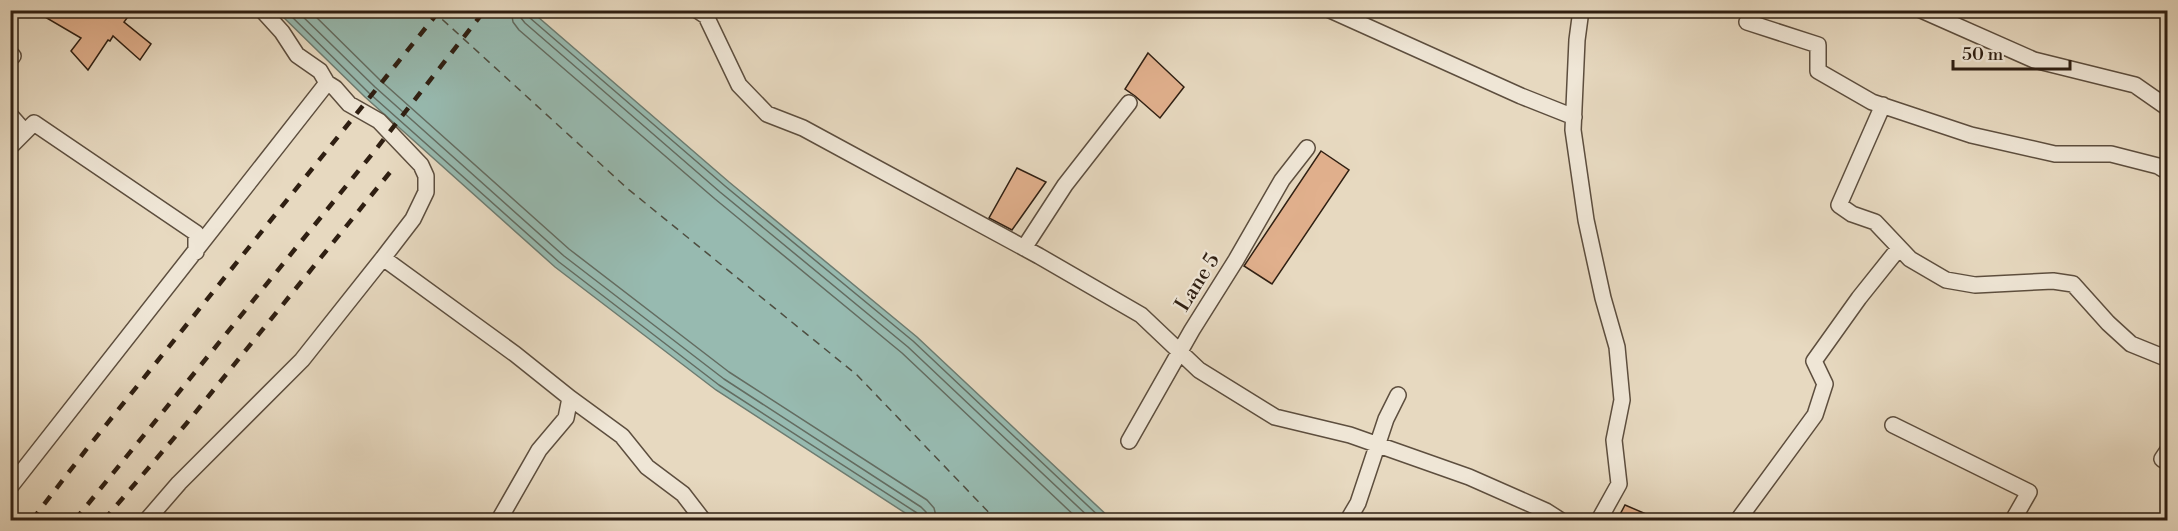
<svg xmlns="http://www.w3.org/2000/svg" width="2178" height="531" font-family="'Libre Bodoni',serif">
	<rect width="100%" height="100%" fill="#e7d9c0"/>
	<filter id="stains"><feTurbulence type="fractalNoise" baseFrequency=".00333" numOctaves="4"/><feColorMatrix values="0 0 0 0 .2 0 0 0 0 .09 0 0 0 0 .02 0 0 0 .5 -.17"/></filter>
	<radialGradient id="worn" r=".72"><stop offset=".6" stop-color="#630" stop-opacity="0"/><stop offset="1" stop-color="#630" stop-opacity=".3"/></radialGradient>
	<!-- water -->
	<path fill="#97bab0" stroke="#6d7c71" stroke-width="1.5" d="M277,11H531L729,182L917,337L1112,520H916L716,390L555,267L365,97Z"/>
	<g fill="none" stroke-linecap="round" stroke-linejoin="round">
		<!-- shore -->
		<path stroke="#636c61" stroke-width="1.5" d="M285,10L369,93L559,262L719,385L917,513L920,520
			M296,10L375,87L564,256L724,379L921,507L926,512L928,520
			M309,10L381,81L569,249L729,372L927,500L934,508L937,520
			M511,10L513,22L519,30L715,199L902,353L1079,520
			M520,10L521,18L525,23L720,192L908,347L1092,520
			M527,10L530,18L725,186L913,341L1103,520"/>
		<!-- ferry -->
		<path stroke="#4e4e41" stroke-width="1.5" stroke-dasharray="8 6" stroke-linecap="butt" d="M432,10L628,189L857,375L996,520"/>
	</g>
	<!-- building -->
	<path fill="#e1b08d" stroke="#2f1f12" stroke-width="1.5" d="M33,10H133L124,22L151,44L140,60L113,36L110,41L108,40L88,70L71,51L81,38Z
		M1148,53L1184,87L1160,118L1135,96L1125,89Z
		M1321,151L1349,170L1272,284L1244,266Z
		M1017,168L1046,182L1012,230L989,218Z
		M1625,505L1660,520H1617Z"/>
	<g fill="none" stroke-linecap="round" stroke-linejoin="round">
		<!-- street casing -->
		<g stroke="#5d4e3e" stroke-width="18">
			<path id="street" d="M262,10L282,32L297,55L320,71L327,83L335,88L349,104L379,121L421,165L426,176V192L413,219L383,258
				M697,10L706,16L739,85L767,114L803,128L1039,256L1141,315L1199,370L1275,417L1350,435L1469,477L1546,511L1560,520
				M1330,10L1521,96L1574,117
				M1581,10L1577,40L1573,130L1586,220L1603,298L1617,347L1622,400L1614,440L1619,484L1599,520
				M1921,10L2034,60L2135,85L2168,108
				M1747,22L1818,45V71L1872,102L1971,135L2055,154H2111L2158,166L2168,172
				M10,53L13,56L10,59
				M1883,105L1839,205L1852,214L1875,222L1910,259L1946,280L1975,285L2053,281L2073,284L2108,323L2131,344L2168,359
				M10,115L25,132
				M10,147L34,123L196,233V252
				M1024,248L1065,185L1129,103
				M1893,425L2029,492L2013,520
				M1129,441L1192,330L1236,260L1282,180L1307,148
				M2168,450L2162,459L2168,463
				M10,487L327,83
				M147,520L179,483L302,360L383,258L515,354L570,398
				M499,520L539,450L566,418L570,398L622,436L647,467L683,494L703,520
				M1348,520L1358,503L1386,419L1398,395
				M1738,520L1815,415L1825,384L1814,361L1859,298L1899,248"/>
		</g>
		<!-- street -->
		<use href="#street" stroke="#efe6d6" stroke-width="15"/>
		<!-- rail -->
		<path stroke="#2f1f12" stroke-width="4.5" stroke-dasharray="10 10" stroke-linecap="butt" d="M32,520L89,446L440,10
			M75,520L373,153L485,10
			M104,520L186,424L391,171"/>
	</g>
	<g text-anchor="middle" stroke-width="4.5" stroke-linejoin="round" paint-order="stroke">
		<!-- street labels -->
		<g font-size="21" fill="#2f1f12" stroke="#efe6d6">
			<text transform="translate(1197 282) rotate(-58)" y="7">Lane 5</text>
		</g>
	</g>
	<!-- margin -->
	<rect width="2178" height="531" fill="none" stroke="#e7d9c0" stroke-width="36"/>
	<rect x="12" y="12" width="2154" height="507" fill="none" stroke="#2f1f12" stroke-width="3"/>
	<rect x="18" y="18" width="2142" height="495" fill="none" stroke="#2f1f12" stroke-width="1.5"/>
	<!-- scale -->
	<path d="M1953 60v9h117v-9" fill="none" stroke="#2f1f12" stroke-width="3"/>
	<text x="1962" y="60" font-size="18" fill="#2f1f12" stroke="#efe6d6" stroke-width="4.5" paint-order="stroke">50 m</text>
	<rect width="100%" height="100%" filter="url(#stains)"/>
	<rect width="100%" height="100%" fill="url(#worn)"/>
</svg>
